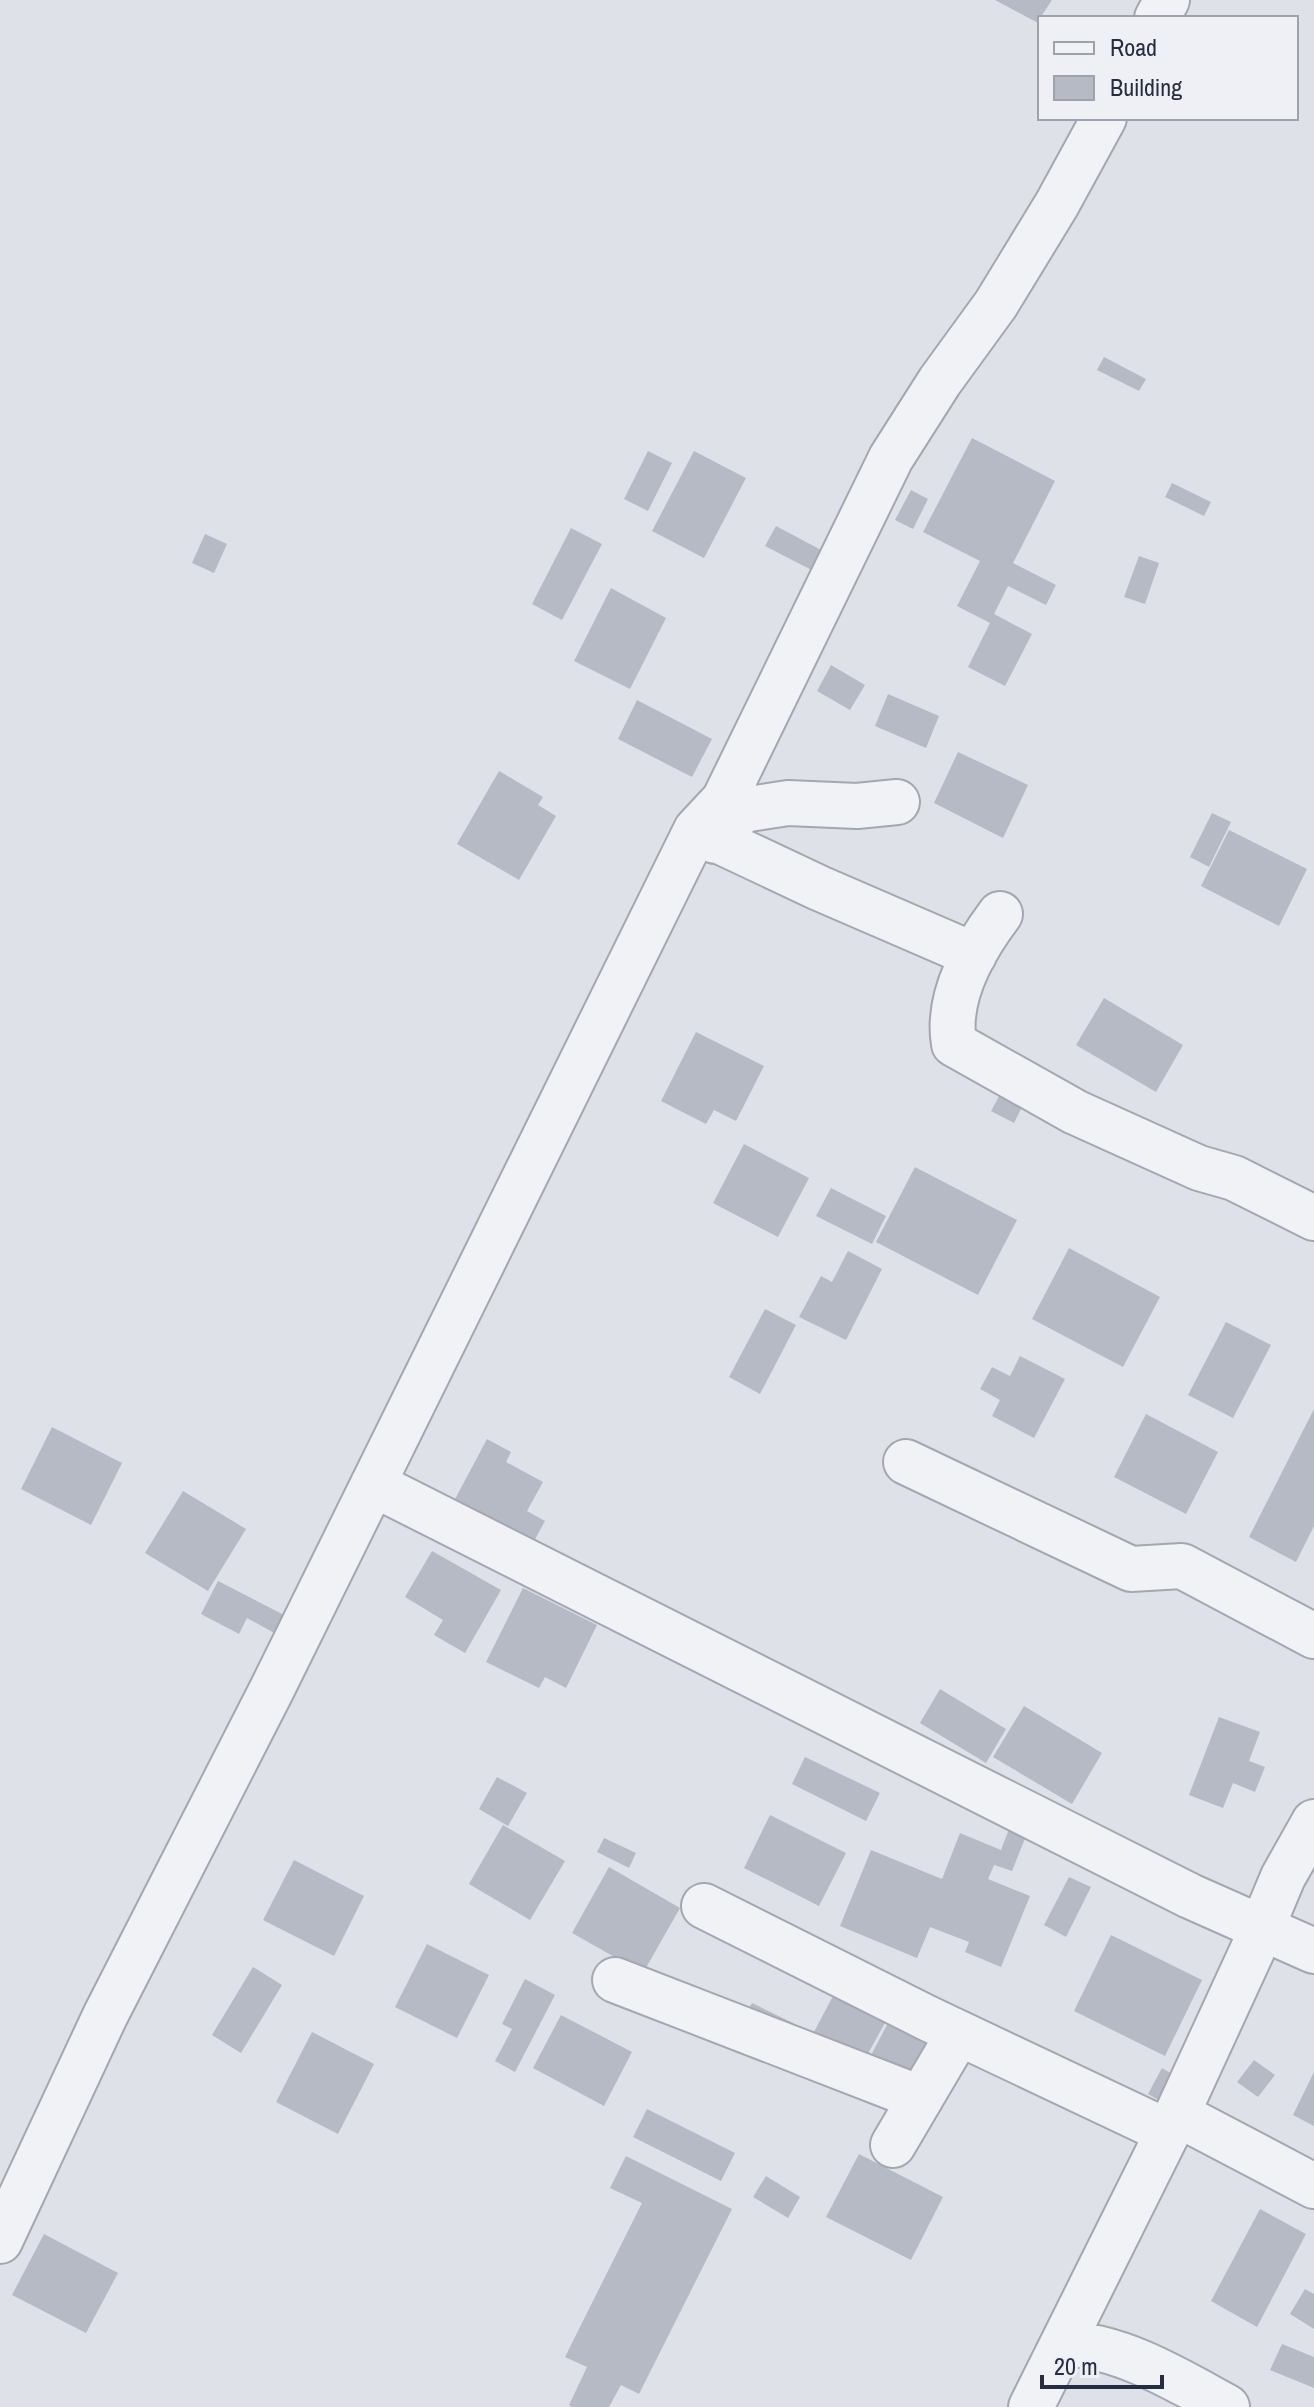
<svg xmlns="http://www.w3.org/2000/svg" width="1314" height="2407" font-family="'Archivo Narrow',sans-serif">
	<rect width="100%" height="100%" fill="#dee1e8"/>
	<!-- building -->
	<path fill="#b5bac5" d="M995,0H1052L1040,18V24Z
		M1104,357L1146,379L1139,391L1097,370Z
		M972,438L1055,481L1013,563L1056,585L1046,605L1008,586L994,614L1032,634L1005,686L968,667L990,623L957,606L980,561L923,532Z
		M648,451L672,463L648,511L624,499Z
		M694,451L746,478L704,558L652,531Z
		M1172,483L1211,502L1204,516L1165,497Z
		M911,490L928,499L913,529L895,520Z
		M776,526L840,560L829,579L765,546Z
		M571,528L602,544L562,620L532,604Z
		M205,534L227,544L214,573L192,563Z
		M1139,556L1159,563L1145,604L1124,597Z
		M611,588L666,618L630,689L574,661Z
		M831,665L865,685L850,710L817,691Z
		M888,694L939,716L926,748L875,726Z
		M637,700L712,739L692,777L618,739Z
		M958,752L1028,785L1003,838L934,803Z
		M499,771L543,797L538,805L556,816L519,880L457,844Z
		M1212,813L1231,822L1209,867L1190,857Z
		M1229,830L1307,869L1279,926L1201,886Z
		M1104,998L1183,1045L1156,1092L1076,1045Z
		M696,1032L764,1066L736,1121L714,1110L706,1124L661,1101Z
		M1002,1091L1024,1103L1014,1123L991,1111Z
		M744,1144L809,1178L778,1237L713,1203Z
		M915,1167L1017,1220L978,1295L876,1242Z
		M831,1188L886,1216L872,1244L816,1216Z
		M1069,1248L1160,1297L1123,1367L1032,1319Z
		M848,1251L882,1269L846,1340L799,1317L821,1276L832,1282Z
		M765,1309L796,1325L760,1394L729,1377Z
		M1226,1322L1271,1345L1233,1418L1188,1395Z
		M1020,1356L1065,1379L1034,1438L992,1416L1000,1400L980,1389L992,1367L1010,1376Z
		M1314,1409V1526L1296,1562L1249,1537Z
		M1146,1414L1218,1452L1186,1514L1114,1477Z
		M52,1427L122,1463L91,1525L21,1489Z
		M487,1439L511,1452L506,1462L543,1482L527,1511L545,1521L533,1543L454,1501Z
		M183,1491L246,1529L208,1591L145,1553Z
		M432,1551L501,1590L465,1653L434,1635L443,1620L405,1597Z
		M218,1581L286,1616L276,1634L247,1618L239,1634L201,1614Z
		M523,1588L597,1625L566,1688L545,1677L539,1688L486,1662Z
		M940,1689L1006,1729L986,1763L920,1723Z
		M1024,1706L1102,1753L1072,1804L993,1757Z
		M1219,1717L1260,1732L1249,1761L1265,1767L1255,1792L1233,1783L1223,1808L1189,1795Z
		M805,1757L880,1793L866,1821L792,1784Z
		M497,1777L527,1793L508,1826L479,1809Z
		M770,1815L846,1853L819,1906L744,1868Z
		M503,1825L565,1861L530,1920L469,1884Z
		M1009,1829L1026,1836L1012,1871L994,1865L988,1879L1030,1896L1001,1967L965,1952L969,1942L930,1927L917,1958L840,1926L871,1850L942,1879L960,1833L1001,1850Z
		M604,1838L636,1853L629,1868L597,1852Z
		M294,1860L364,1896L334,1956L263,1920Z
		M609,1867L680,1908L643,1973L572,1933Z
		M1069,1877L1091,1887L1066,1937L1044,1925Z
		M1111,1935L1202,1980L1165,2056L1074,2011Z
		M427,1944L489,1975L457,2038L395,2007Z
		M253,1967L282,1985L241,2053L212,2035Z
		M525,1979L555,1995L515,2072L495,2061L512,2029L502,2024Z
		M834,1994L886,2021L865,2059L814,2032Z
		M752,2003L793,2023L785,2040L743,2019Z
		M561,2015L632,2052L604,2106L533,2068Z
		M888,2023L928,2044L910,2078L870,2057Z
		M312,2032L374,2064L338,2134L276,2102Z
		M1254,2060L1275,2075L1258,2097L1237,2082Z
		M1162,2068L1189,2084L1174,2109L1148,2094Z
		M1314,2072V2126L1293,2115Z
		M647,2109L735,2153L721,2181L633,2137Z
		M859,2154L943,2197L911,2260L826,2217Z
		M626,2156L732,2209L639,2394L621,2385L609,2407H572L569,2405L587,2367L565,2357L642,2203L610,2188Z
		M766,2176L800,2197L788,2218L753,2197Z
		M1260,2209L1306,2234L1257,2327L1211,2301Z
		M44,2234L118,2273L86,2333L12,2295Z
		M1305,2289L1314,2294V2329L1290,2314Z
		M1282,2344L1314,2357V2388L1270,2370Z"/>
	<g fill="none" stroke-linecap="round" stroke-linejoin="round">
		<!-- minor casing -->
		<g stroke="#a3a7b2" stroke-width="48">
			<path id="minor" d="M1157,18L1167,0
				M696,830L819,888L974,955
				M715,841L742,810L788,803L857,806L897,802
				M1000,914C973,950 946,998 954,1044L1075,1112L1199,1168L1234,1178L1314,1218
				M906,1462L1131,1569L1182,1566L1314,1636
				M373,1484L1190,1896L1314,1951
				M1314,1822L1283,1877L1252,1951L1177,2114L1314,2186
				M704,1906L927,2018L1168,2132
				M615,1980L920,2098
				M893,2145L959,2033
				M0,2241L105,2016L272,1689L696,830L724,800L891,458L940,381L996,304L1057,204L1104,118
				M1063,2343C1122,2346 1176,2379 1227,2407
				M1031,2407L1177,2114"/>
		</g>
		<!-- minor -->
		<use href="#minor" stroke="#f1f2f6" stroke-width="44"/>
	</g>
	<!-- legend -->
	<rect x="1038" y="16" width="260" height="104" fill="#eef0f6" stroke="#9ea2ad" stroke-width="2"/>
	<rect x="1054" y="42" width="40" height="12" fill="#f1f2f6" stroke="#9ea2ad" stroke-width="2"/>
	<text x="1110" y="56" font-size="24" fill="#272d40">Road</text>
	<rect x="1054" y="76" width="40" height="24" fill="#b5bac5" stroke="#9ea2ad" stroke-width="2"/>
	<text x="1110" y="96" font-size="24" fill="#272d40">Building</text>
	<!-- scale -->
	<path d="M1042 2375v12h120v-12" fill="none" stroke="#272d40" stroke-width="4"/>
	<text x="1054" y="2375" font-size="24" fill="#272d40" stroke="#eef0f6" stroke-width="6" paint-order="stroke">20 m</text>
</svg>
